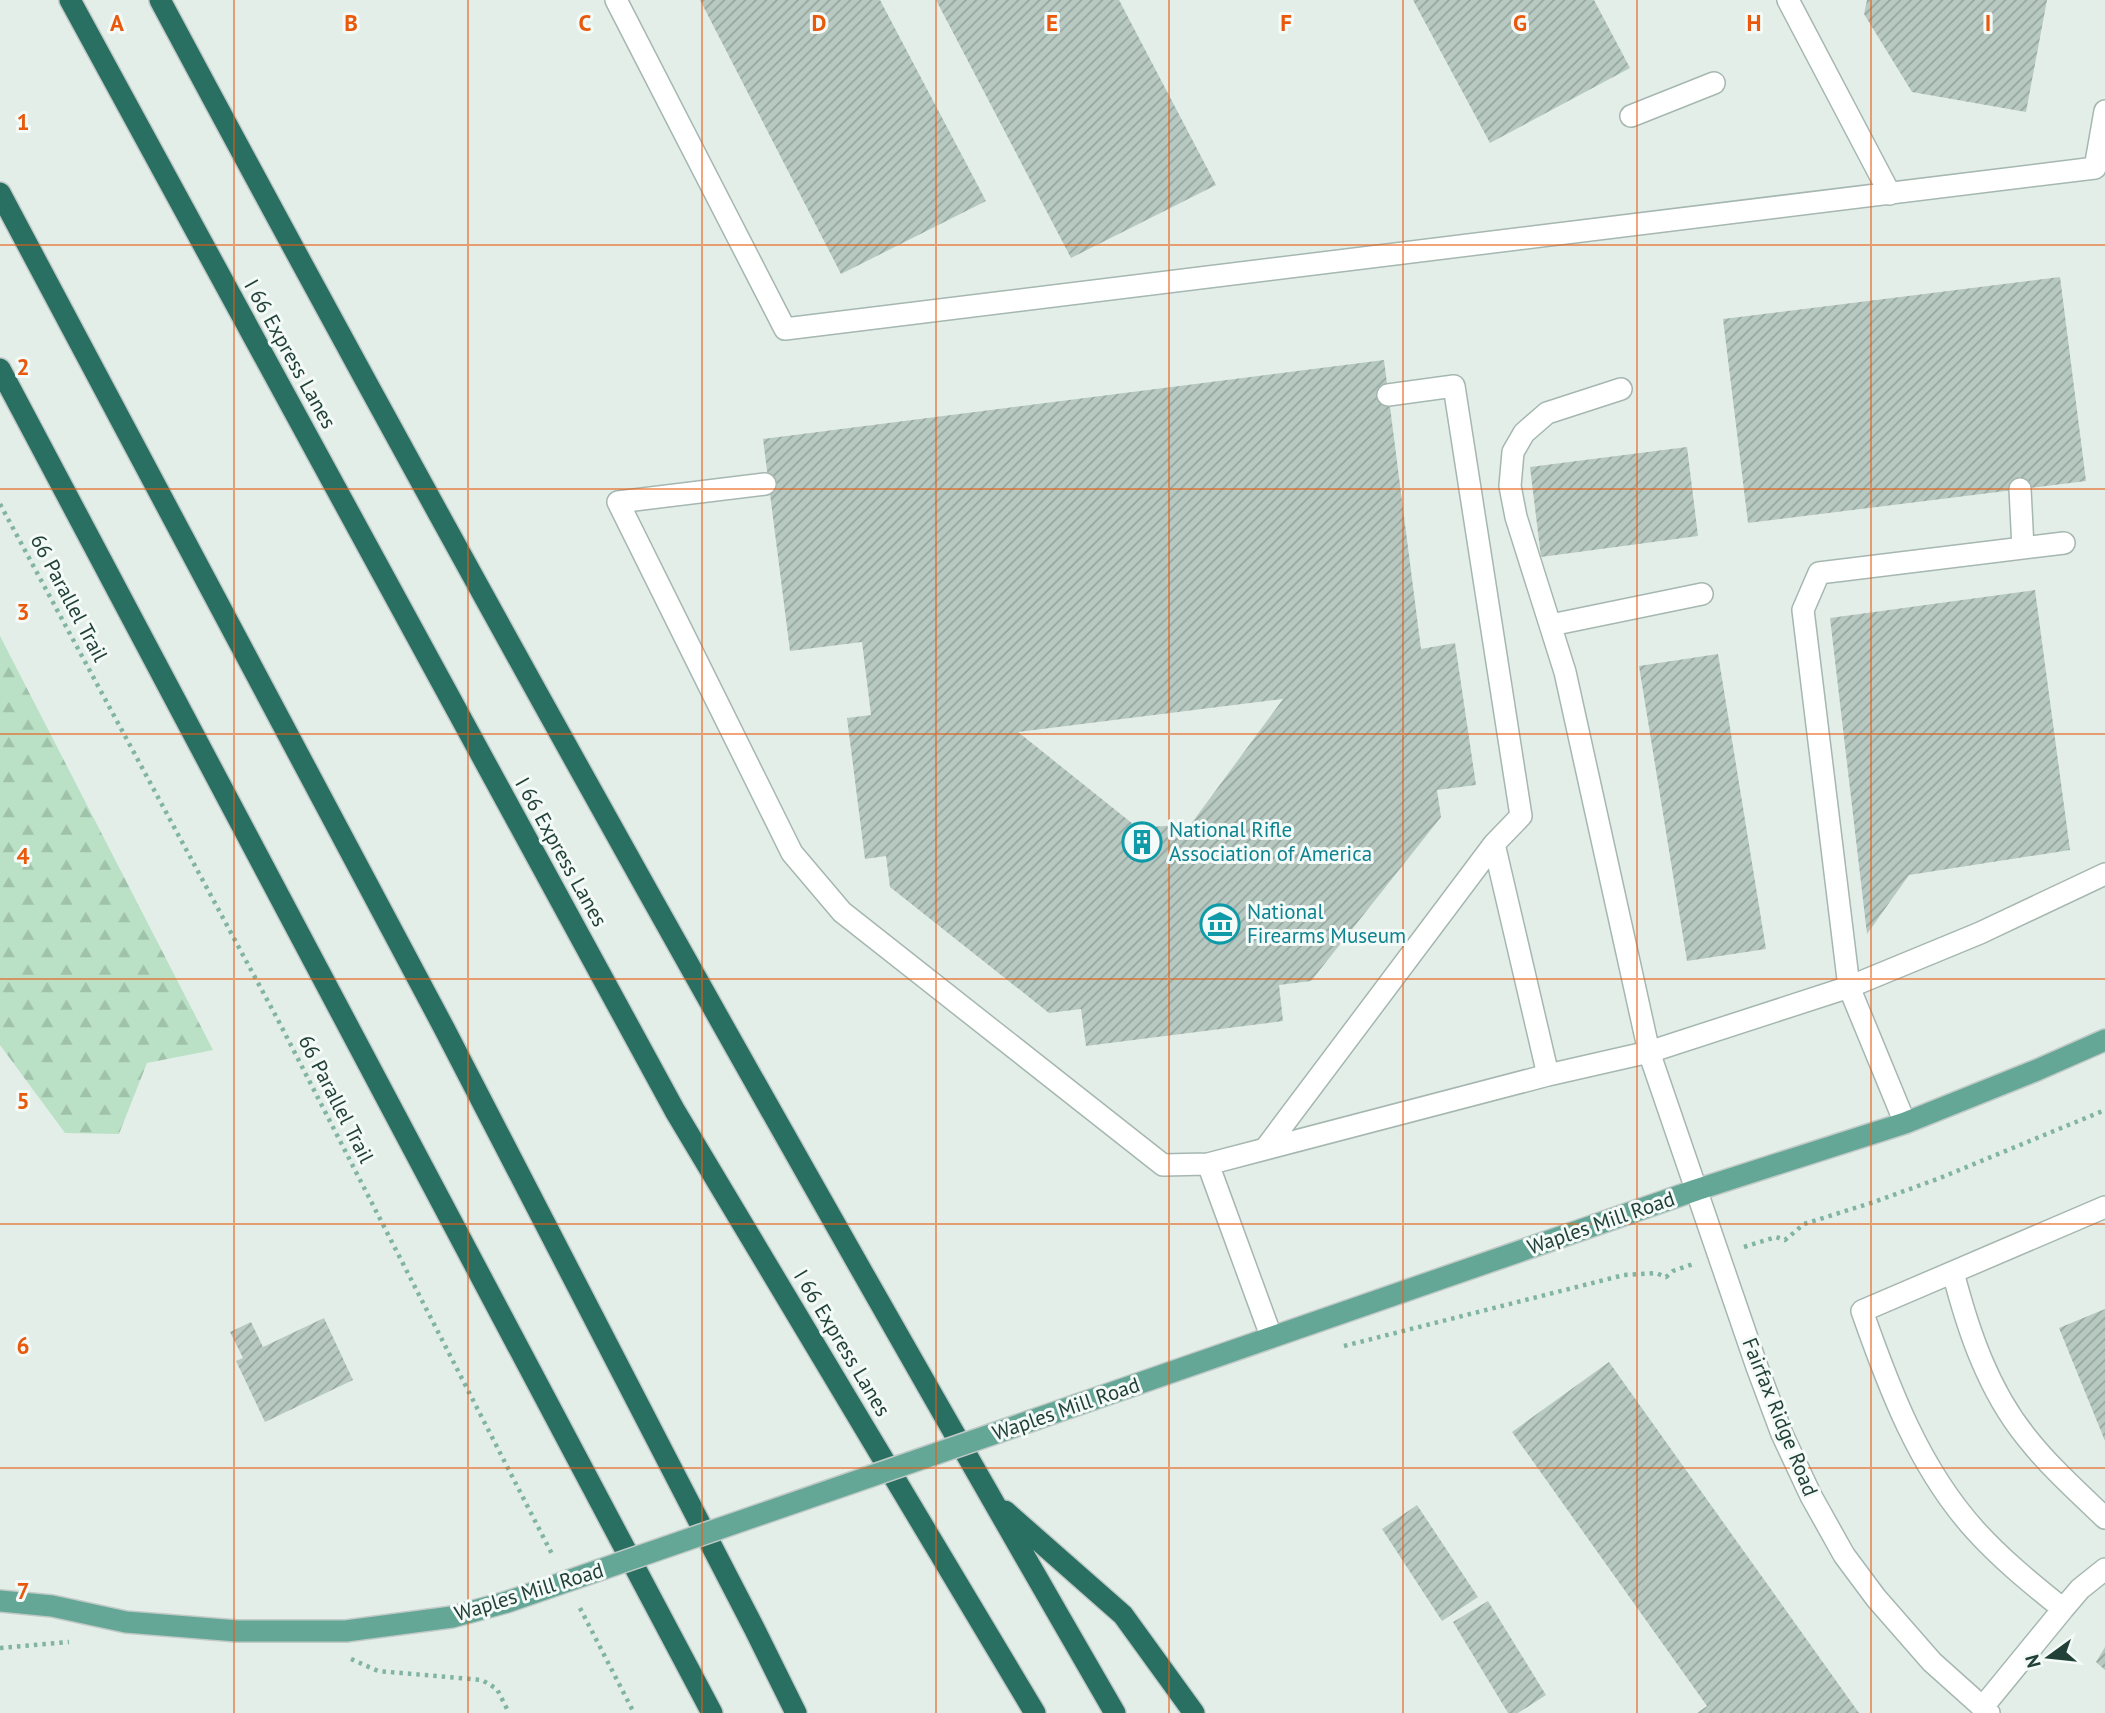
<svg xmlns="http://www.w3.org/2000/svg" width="2105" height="1713" font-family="'PT Sans',sans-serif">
	<defs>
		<pattern id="forest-firs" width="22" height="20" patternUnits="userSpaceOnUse" patternTransform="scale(1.75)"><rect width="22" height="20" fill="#bae1c5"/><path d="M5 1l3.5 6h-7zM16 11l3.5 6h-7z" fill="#a0c2aa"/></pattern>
		<pattern id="building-hatch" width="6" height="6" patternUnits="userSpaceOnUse" patternTransform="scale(1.75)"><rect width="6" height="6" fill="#b8c9c2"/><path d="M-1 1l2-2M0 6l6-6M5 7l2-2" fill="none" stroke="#95a59f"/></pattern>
	</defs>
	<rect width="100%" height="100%" fill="#e3eee9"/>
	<!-- forest -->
	<path fill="url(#forest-firs)" d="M0,636L213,1050L147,1063L119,1134L65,1133L0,1045Z"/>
	<!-- building -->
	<path fill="url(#building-hatch)" fill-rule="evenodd" d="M700,0H880L986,201L841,274Z
		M936,0H1119L1216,185L1071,258Z
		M1413,0H1594L1630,68L1490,143Z
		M1867,0H2047L2026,112L1912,92L1864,14Z
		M2060,277L2086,481L1748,523L1723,319Z
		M1384,360L1421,649L1455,643L1476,785L1437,790L1441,817L1311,981L1279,985L1283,1021L1086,1046L1081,1009L1049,1013L890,887L886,856L865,859L847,718L871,715L862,642L790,651L763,439ZM1283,699L1191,824L1138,828L1018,732Z
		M1687,447L1698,536L1541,557L1530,467Z
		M2035,590L2070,850L1909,875L1867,934L1830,618Z
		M1718,654L1766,949L1687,961L1639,666Z
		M2105,1309V1441L2059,1328Z
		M324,1318L353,1380L265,1422L236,1361L243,1358L230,1332L251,1322L263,1347Z
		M1609,1362L1859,1713H1697L1707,1706L1512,1432Z
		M1417,1505L1478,1597L1442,1621L1382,1529Z
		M1488,1601L1546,1695L1518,1713H1508L1453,1622Z
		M2105,1647V1670L2096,1662Z"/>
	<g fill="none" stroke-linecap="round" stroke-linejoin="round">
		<!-- minor casing -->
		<g stroke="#a5b7b0" stroke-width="24">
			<path id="minor" d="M616,0L785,329L2095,168L2105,111
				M1788,0L1890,194
				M1631,116L1714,83
				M1621,389L1547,413L1524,433L1513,452L1510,486L1516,517L1565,672L1649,1052L1757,1367L1782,1434L1811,1496L1844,1555L1876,1598L1932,1662L1989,1713
				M1388,395L1454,386L1521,816L1494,844L1548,1075
				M765,484L618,502L792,853L842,912L1163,1165L1208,1164L1548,1075L1649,1052L1849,987L1980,933L2105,874
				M2020,489L2023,548
				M1551,625L1702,594
				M1905,1123L1849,987L1803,610L1819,573L2064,543
				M1265,1149L1494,844
				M1208,1164L1271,1336
				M2105,1207L1862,1311C1889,1388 1919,1468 1975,1530C2001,1559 2032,1584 2063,1609L2080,1589L2105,1569
				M1953,1272C1968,1330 1988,1390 2027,1438C2050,1467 2078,1492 2105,1518
				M1982,1708L2063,1609"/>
		</g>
		<!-- major casing -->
		<g stroke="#c1cac7" stroke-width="24">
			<path id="major" d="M1094,1399L1696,1190L1905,1123L2037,1070L2105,1040
				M0,1601L52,1606L126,1622L237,1631H346L452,1617L507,1602"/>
		</g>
		<!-- highway casing -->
		<g stroke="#c1cac7" stroke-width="24">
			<path id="highway" d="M70,0L675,1111L1035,1713
				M160,0C468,576 788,1147 1115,1713
				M0,193L444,1028L755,1630L796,1713
				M0,369L712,1713
				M1005,1511L1123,1615L1194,1713"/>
		</g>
		<!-- path -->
		<path stroke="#81b4a4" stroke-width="4.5" stroke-dasharray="3.5 5" stroke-linecap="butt" d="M0,504L278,1020L553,1556
			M1744,1247L1776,1237L1785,1240L1804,1224L1874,1202L1940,1178L2105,1110
			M1344,1346L1624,1275L1656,1273L1666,1277L1673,1271L1693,1264
			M580,1608L634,1713
			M0,1648L69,1642
			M351,1659L378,1671L482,1680L497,1689L509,1713"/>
		<!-- minor -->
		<use href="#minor" stroke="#fff" stroke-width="21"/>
		<!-- major -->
		<use href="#major" stroke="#64a796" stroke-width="21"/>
		<!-- highway -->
		<use href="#highway" stroke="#2a7062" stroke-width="21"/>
		<!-- major-bridge casing -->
		<g stroke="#c1cac7" stroke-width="24" stroke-linecap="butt">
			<path id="major-bridge" d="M507,1602L1094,1399"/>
		</g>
		<!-- major-bridge -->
		<use href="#major-bridge" stroke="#64a796" stroke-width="21"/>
	</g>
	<!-- grid -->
	<path fill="none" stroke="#e8590c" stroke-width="2" stroke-opacity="0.55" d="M234,0V1713M468,0V1713M702,0V1713M936,0V1713M1169,0V1713M1403,0V1713M1637,0V1713M1871,0V1713M0,245H2105M0,489H2105M0,734H2105M0,979H2105M0,1224H2105M0,1468H2105"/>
	<!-- icons -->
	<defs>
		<g id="building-ring" transform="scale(2.0125)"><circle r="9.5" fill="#f4faf7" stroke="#0f9aa8" stroke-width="1.5"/><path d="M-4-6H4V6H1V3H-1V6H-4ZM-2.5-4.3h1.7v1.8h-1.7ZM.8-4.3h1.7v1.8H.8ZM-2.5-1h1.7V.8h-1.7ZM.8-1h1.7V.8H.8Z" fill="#0f9aa8"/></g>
		<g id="museum-ring" transform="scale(2.0125)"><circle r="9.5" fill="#f4faf7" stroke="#0f9aa8" stroke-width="1.5"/><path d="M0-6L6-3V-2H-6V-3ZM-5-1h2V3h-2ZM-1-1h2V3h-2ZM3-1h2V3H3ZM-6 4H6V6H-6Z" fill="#0f9aa8"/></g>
	</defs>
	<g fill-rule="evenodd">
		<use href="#building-ring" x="1142" y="842"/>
		<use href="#museum-ring" x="1220" y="924"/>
	</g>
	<g text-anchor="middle" stroke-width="6" stroke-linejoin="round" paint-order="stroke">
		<!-- street labels -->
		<g font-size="21" fill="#214138" stroke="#f4faf7">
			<text transform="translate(290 354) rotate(61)" y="7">I 66 Express Lanes</text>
			<text transform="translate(69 598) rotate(62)" y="7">66 Parallel Trail</text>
			<text transform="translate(561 852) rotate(61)" y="7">I 66 Express Lanes</text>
			<text transform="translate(336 1099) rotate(63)" y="7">66 Parallel Trail</text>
			<text transform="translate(1601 1223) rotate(-19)" y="7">Waples Mill Road</text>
			<text transform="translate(842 1343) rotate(59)" y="7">I 66 Express Lanes</text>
			<text transform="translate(1066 1409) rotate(-19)" y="7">Waples Mill Road</text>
			<text transform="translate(1780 1417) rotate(68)" y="7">Fairfax Ridge Road</text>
			<text transform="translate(529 1592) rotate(-17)" y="7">Waples Mill Road</text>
		</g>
		<!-- culture labels -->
		<g font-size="21" fill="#0d838f" stroke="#f4faf7" text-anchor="start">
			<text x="1169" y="837">National Rifle<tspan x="1169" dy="24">Association of America</tspan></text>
			<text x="1247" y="919">National<tspan x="1247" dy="24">Firearms Museum</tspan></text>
		</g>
	</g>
	<g font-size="23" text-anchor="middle" font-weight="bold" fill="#e8590c" stroke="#f4faf7" stroke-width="6" stroke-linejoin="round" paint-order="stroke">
		<text x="117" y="31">A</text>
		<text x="351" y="31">B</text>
		<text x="585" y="31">C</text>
		<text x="819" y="31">D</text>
		<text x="1052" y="31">E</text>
		<text x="1286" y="31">F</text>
		<text x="1520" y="31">G</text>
		<text x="1754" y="31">H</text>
		<text x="1988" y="31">I</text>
		<text x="23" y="130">1</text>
		<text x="23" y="375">2</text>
		<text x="23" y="620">3</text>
		<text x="23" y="864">4</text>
		<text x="23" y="1109">5</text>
		<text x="23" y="1354">6</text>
		<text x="23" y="1599">7</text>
	</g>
	<!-- north arrow -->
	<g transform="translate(2049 1657) rotate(255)" stroke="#f4faf7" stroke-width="5" paint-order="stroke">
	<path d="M0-5L12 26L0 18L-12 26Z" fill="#214138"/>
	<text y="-10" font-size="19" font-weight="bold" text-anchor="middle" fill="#214138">N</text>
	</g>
</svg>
